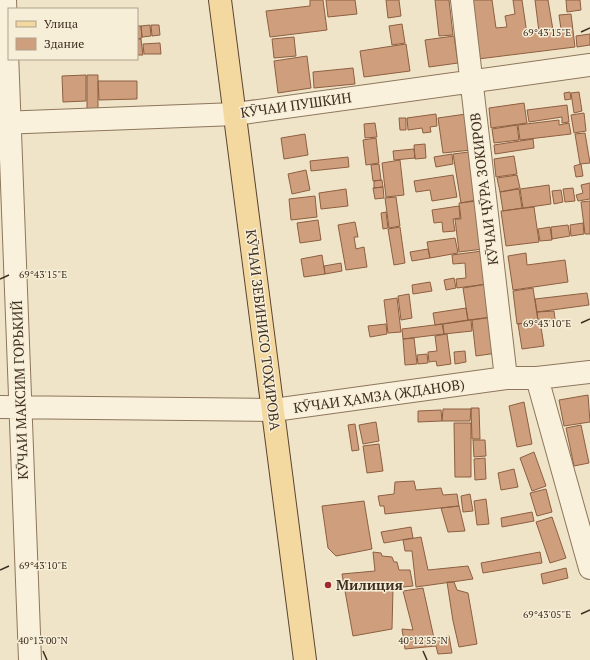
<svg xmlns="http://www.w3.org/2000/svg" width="590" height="660" font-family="'PT Serif',serif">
	<rect width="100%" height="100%" fill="#f0e4c8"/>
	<!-- building -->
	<path fill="#cf9f7d" stroke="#8d5f41" d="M310,0H323L327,30L270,37L266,11L310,6Z
		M326,0H355L357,14L328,17Z
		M386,0H399L401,16L388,18Z
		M435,0H449L453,35L439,36Z
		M470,0H492L496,28L507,27L505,16L515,14L513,0H522L527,34L539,32L535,0H548L553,30L561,29L559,15L571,14L575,47L478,59Z
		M566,0H580L581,10L567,12Z
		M402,24L405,43L392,45L389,26Z
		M150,25L151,36L142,37L141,26Z
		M151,25H159L160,35L152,36Z
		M137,26H141L142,38L137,39Z
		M590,34V45L577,47L576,36Z
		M454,36L458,63L429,67L425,40Z
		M294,37L296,56L274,58L272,39Z
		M137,39H141L143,55H137Z
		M160,43L161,54H144L143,44Z
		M406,44L410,71L364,77L360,51Z
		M307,56L311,88L278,93L274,61Z
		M353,68L355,84L314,88L313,72Z
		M86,75V101L63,102L62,76Z
		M87,75H98V112H87Z
		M98,81H137V99L99,100Z
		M570,92L571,99L565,100L564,93Z
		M579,92L582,111L574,113L571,93Z
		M524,103L527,123L491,128L489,108Z
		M567,105L569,122L562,123V117L529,122L527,110Z
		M584,113L586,131L574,133L571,115Z
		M436,114L437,126L430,127L431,132L423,133L422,128L408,130L407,118Z
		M466,114L471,150L443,153L438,118Z
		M399,118H406V130H400Z
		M559,120V125L569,123L571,134L520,140L518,125Z
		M375,123L377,137L365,138L364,124Z
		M517,125L519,140L494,143L492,129Z
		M585,133L590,163L580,164L575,134Z
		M305,134L308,155L284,159L281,138Z
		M376,138L379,163L366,165L363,140Z
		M533,139L534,148L495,154L494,145Z
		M425,144L426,158L415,159L414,145Z
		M414,149L415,158L394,160L393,151Z
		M469,152L476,200L461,203L453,154Z
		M452,154L453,164L436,167L434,157Z
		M514,156L517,174L496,177L494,159Z
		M348,157L349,167L311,171L310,161Z
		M400,160L404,195L386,197L382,163Z
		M379,164L381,180L373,181L371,165Z
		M581,164L583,176L576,177L574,166Z
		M306,170L310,190L292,194L288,174Z
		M453,175L457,197L432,201L430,190L416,192L414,181Z
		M517,175L520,188L500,192L497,178Z
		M382,180L383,187L374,188V181Z
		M590,183V199L578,201L576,195L583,193L581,185Z
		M549,185L551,204L523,208L520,189Z
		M383,187L384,198L375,199L373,188Z
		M573,188L575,201L565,202L563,189Z
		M346,189L348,206L321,209L319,193Z
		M519,189L522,208L503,211L500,192Z
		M561,190L563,202L554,204L552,191Z
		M315,196L317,217L291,220L289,199Z
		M396,197L400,226L389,228L385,198Z
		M477,201L483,249L459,252L455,219H461L459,203Z
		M590,201V234H585L581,202Z
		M459,206L460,218L453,219L455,231L443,232L442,222L434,223L432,210Z
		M534,207L539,242L506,246L501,211Z
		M386,212L388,228L383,229L381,213Z
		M318,220L321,240L300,243L297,223Z
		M355,222L358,237H354L356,249L364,247L367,267L346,270L338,225Z
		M583,223L584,234L571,236L570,225Z
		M568,225L570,236L552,239L551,227Z
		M400,227L405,263L394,265L388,229Z
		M550,227L552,240L540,241L538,229Z
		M455,238L458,253L430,258L427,242Z
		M428,249L430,258L412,261L410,252Z
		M482,251L487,284L457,288L456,279L466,278L465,263L453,264L452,255Z
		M526,253L527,265L565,260L568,282L513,290L508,256Z
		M322,255L325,274L304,277L301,259Z
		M341,263L342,271L325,274L324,266Z
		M454,278L456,288L446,290L444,280Z
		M430,282L432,291L413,294L412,285Z
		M487,284L492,317L468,320L463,288Z
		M533,288L538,321L517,324L513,291Z
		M587,293L589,305L537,312L535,299Z
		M409,294L412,318L401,320L398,296Z
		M397,298L401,332L388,333L384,300Z
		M466,308L468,320L435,325L433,313Z
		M554,311L555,319L538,321L537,312Z
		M493,317L497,353L476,356L472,320Z
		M471,320L472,331L444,334L443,324Z
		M540,321L544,346L522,349L518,324Z
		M386,324L387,334L370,337L368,326Z
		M442,324L444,334L403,339L402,329Z
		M447,334L451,364L437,366L436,361L429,362L428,352L437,351L435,336Z
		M414,338L417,364L405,365L403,339Z
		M465,351L466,362L455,364L454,352Z
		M427,354L428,363L418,364L417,355Z
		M588,395L590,422L564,426L559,400Z
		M524,402L532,444L517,447L509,406Z
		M471,408H479L480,439H472Z
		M443,409H471L470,421H442Z
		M441,410L442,421L418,422V411Z
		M376,422L379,441L363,444L359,425Z
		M454,423H471V477H455Z
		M355,424L359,450L352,451L348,425Z
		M581,425L589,463L574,466L566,428Z
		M473,440H485L486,456L474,457Z
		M379,444L383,471L367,473L363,446Z
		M534,452L546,486L532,491L520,458Z
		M485,458L486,479L475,480L474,459Z
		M514,469L518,487L501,490L498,473Z
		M414,481L416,490L441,488L443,495L457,494L459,506L385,514L384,506H380L378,496L394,494L395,482Z
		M546,489L552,512L537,516L530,493Z
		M470,494L473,511L463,512L461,496Z
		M486,499L489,524L477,525L474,501Z
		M364,501L372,549L336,556L328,548L322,506Z
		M459,506L465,531L448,532L441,508Z
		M532,512L534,521L502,527L501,518Z
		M552,517L566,558L550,563L536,522Z
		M411,527L413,538L384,543L381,532Z
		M421,537L428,570L468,566L473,579L416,587L412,551H405L403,540Z
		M373,552L381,553L382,556L392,557L394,562H397L399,570H410L413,586L393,588L392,629L353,636L342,574L375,571Z
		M540,552L542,563L483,573L481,563Z
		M566,568L568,578L543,584L541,574Z
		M447,582H454L457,590L468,593L477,644L459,647L453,621Z
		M423,588L434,638L449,636L452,653L438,654L436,646L405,649L402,629L413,630L403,591Z"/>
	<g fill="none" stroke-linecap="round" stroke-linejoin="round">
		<!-- minor casing -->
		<g stroke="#8d765c" stroke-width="24">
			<path id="minor" d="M5,0L30,660
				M462,0L506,378
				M0,123L236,114L590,65
				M537,378L590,568
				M0,407L274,410L506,378H537L590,372"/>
		</g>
		<!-- major casing -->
		<g stroke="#5b4430" stroke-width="24">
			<path id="major" d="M220,0L305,660"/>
		</g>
		<!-- minor -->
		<use href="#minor" stroke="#faf1dc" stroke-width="22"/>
		<!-- major -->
		<use href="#major" stroke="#f3d9a0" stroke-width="22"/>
	</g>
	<!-- ticks -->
	<path fill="none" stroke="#3d2e20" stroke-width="1.5" d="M581,32L590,28M0,279L9,275M581,323L590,319M0,570L9,566M581,614L590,610M43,651L47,660M423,651L427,660"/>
	<!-- markers -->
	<circle fill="#9e2a2b" stroke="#f7eed8" stroke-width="1.5" cx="328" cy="585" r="4"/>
	<g text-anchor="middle" stroke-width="3" stroke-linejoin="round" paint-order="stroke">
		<!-- street labels -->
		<g font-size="14" fill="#3d2e20" stroke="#f7eed8">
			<text transform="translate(296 105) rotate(-8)" y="5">КӮЧАИ ПУШКИН</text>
			<text transform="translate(484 189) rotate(-97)" y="5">КӮЧАИ ҶӮРА ЗОКИРОВ</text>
			<text transform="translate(263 330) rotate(83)" y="5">КӮЧАИ ЗЕБИНИСО ТОҲИРОВА</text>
			<text transform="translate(20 390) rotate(-92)" y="5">КӮЧАИ МАКСИМ ГОРЬКИЙ</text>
			<text transform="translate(379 396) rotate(-8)" y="5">КӮЧАИ ҲАМЗА (ЖДАНОВ)</text>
		</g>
		<!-- poi labels -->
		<g font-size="14" font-weight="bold" fill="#3d2e20" stroke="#f7eed8" text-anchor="start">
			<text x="336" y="590">Милиция</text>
		</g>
	</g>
	<g font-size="10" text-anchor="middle" fill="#3d2e20" stroke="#f7eed8" stroke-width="3" stroke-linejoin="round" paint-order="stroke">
		<text x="547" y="36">69°43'15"E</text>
		<text x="43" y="278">69°43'15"E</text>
		<text x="547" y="327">69°43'10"E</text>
		<text x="43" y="569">69°43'10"E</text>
		<text x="547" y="618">69°43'05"E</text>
		<text x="43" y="644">40°13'00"N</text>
		<text x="423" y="644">40°12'55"N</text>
	</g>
	<!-- legend -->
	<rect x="8" y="8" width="130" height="52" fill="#f7eed8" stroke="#ada18e"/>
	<rect x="16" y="21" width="20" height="6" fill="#f3d9a0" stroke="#ada18e"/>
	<text x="44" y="28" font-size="12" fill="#3d2e20">Улица</text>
	<rect x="16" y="38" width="20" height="12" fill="#cf9f7d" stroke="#ada18e"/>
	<text x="44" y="48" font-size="12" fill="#3d2e20">Здание</text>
</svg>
